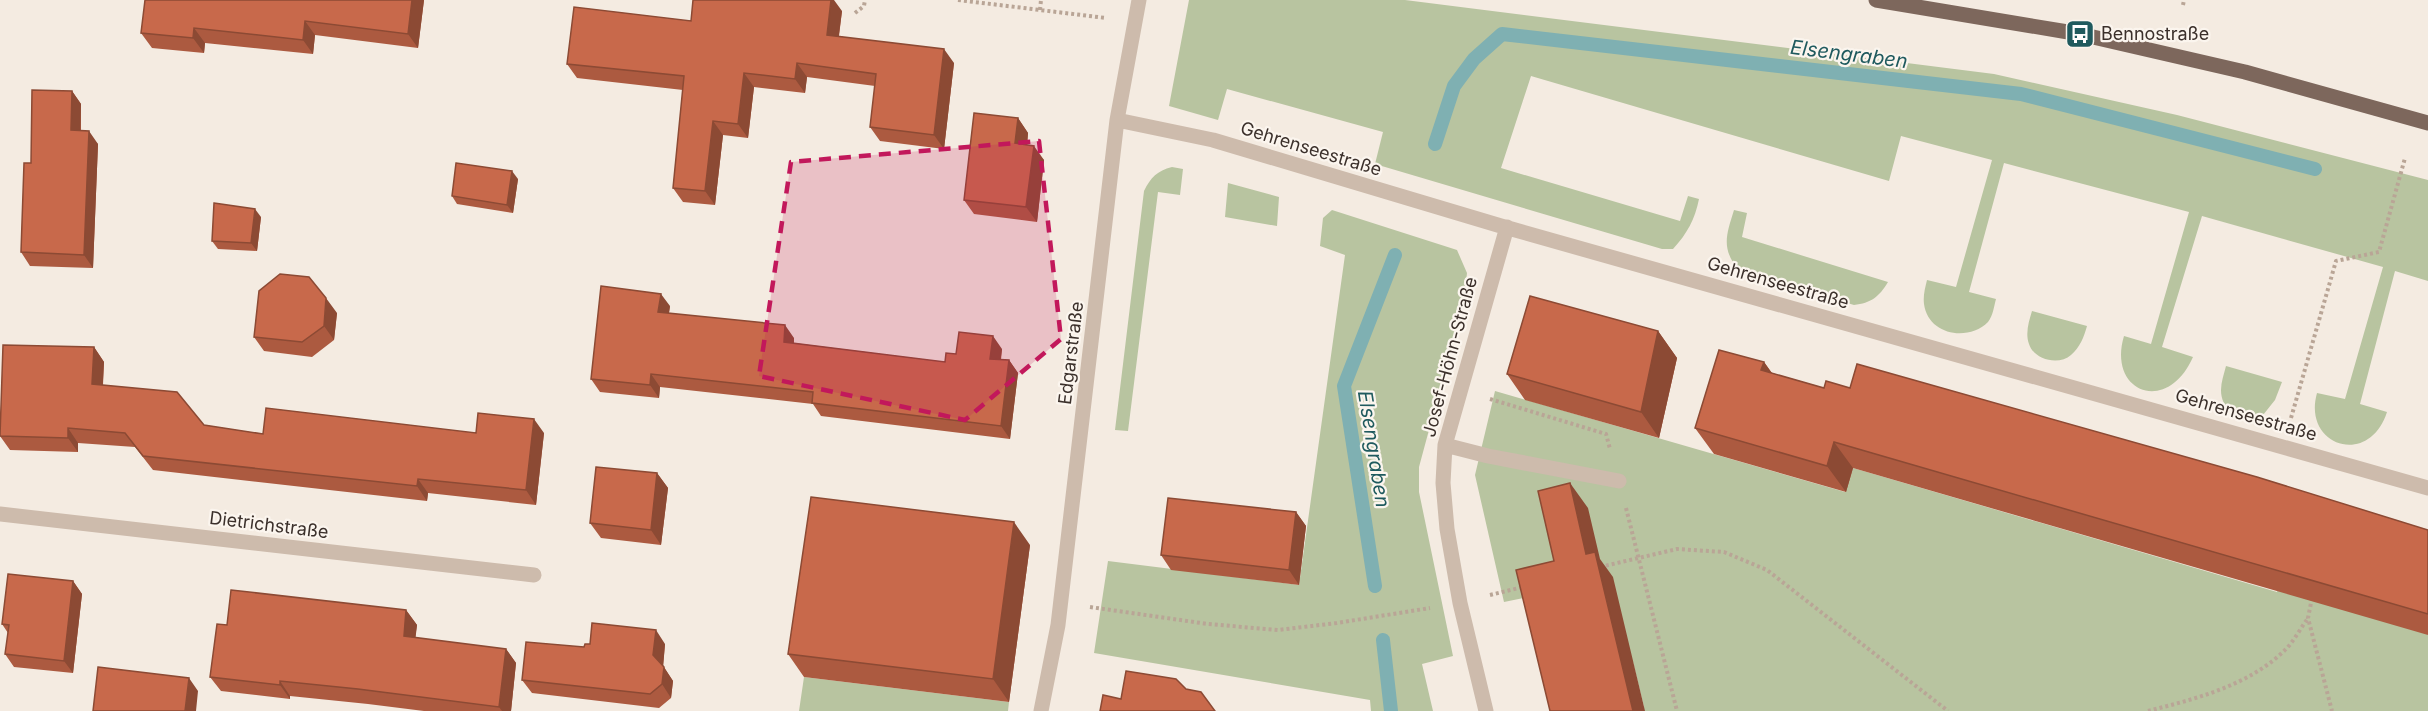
<svg xmlns="http://www.w3.org/2000/svg" width="2428" height="711" font-family="Inter,sans-serif">
	<rect width="100%" height="100%" fill="#f4ebe1"/>
	<!-- green -->
	<path fill="#b8c4a0" d="M1189,0H1405L1994,74L2177,115L2428,180V281L2395,271L2360,404L2387,412C2369,468 2302,446 2317,393L2345,399L2383,267L2202,216L2162,347L2193,357C2167,416 2107,392 2124,336L2151,344L2189,212L2004,163L1969,292L1996,299C1994,306 1993,316 1988,322C1968,342 1928,335 1924,304C1923,296 1925,288 1927,280L1956,287L1992,160L1901,136L1889,181L1531,76L1501,168L1680,221L1688,196L1699,199C1695,219 1687,234 1673,249H1662L1375,164L1383,132L1227,89L1218,120L1169,106Z
		M1172,167L1183,169L1180,195L1158,192L1128,431L1115,430L1144,191C1151,177 1157,171 1172,167Z
		M1228,183L1279,197L1277,226L1225,217Z
		M1332,210L1457,250L1467,273L1464,300L1419,467V492L1453,656L1422,664L1433,711H1371L1370,700L1094,653L1108,561L1299,585L1345,255L1320,246L1323,218Z
		M1734,210L1747,213L1742,237L1888,282C1879,297 1871,303 1854,305L1739,271C1721,248 1726,236 1734,210Z
		M2032,311L2087,326C2084,337 2080,347 2071,355C2059,366 2034,360 2029,344C2025,333 2029,321 2032,311Z
		M2226,366L2282,382L2275,400L2263,415C2245,420 2221,414 2221,390C2221,382 2224,374 2226,366Z
		M1495,391L1845,492L1853,468L2277,592L2301,511L2428,635V711H1637L1644,707L1633,662L1534,596L1504,602L1475,475Z
		M804,677L1009,702L1008,711H799Z"/>
	<g fill="none" stroke-linecap="round" stroke-linejoin="round">
		<!-- stream -->
		<path stroke="#7fb0b2" stroke-width="14" d="M1435,144L1454,86L1474,59L1502,34L2021,94L2315,169
			M1375,586L1344,386L1395,255
			M1383,640L1391,711"/>
		<!-- path -->
		<path stroke="#b9a596" stroke-width="4" stroke-dasharray="3 3" stroke-linecap="butt" d="M958,0L1106,18
			M2183,5L2184,0
			M1040,10L1041,0
			M855,13L864,6L865,0
			M1490,399L1606,434L1610,449
			M2291,418L2336,261L2379,252L2405,158
			M1626,508L1677,711
			M1600,567L1677,549L1724,552L1767,570L1948,711
			M1490,595L1523,587
			M2312,598L2308,618L2332,711
			M1090,607L1208,624L1278,630L1337,623L1430,608
			M2148,711C2195,699 2247,686 2283,652C2293,643 2300,629 2308,618"/>
		<!-- minor -->
		<path stroke="#cdbbac" stroke-width="15" d="M1117,120L1213,140L1501,226L2428,488
			M1445,445L1488,456L1619,481
			M0,514L534,575
			M1041,711L1058,625L1117,120L1139,0
			M1486,711L1460,603L1447,529L1443,483L1445,445L1507,227"/>
		<!-- major -->
		<path stroke="#7d675c" stroke-width="15" d="M1876,0L2080,34L2245,72L2428,123"/>
	</g>
	<!-- wall -->
	<path fill="#ac5a40" d="M424,0L418,48L315,35L313,54L205,43L204,53L152,48L141,33Z
		M842,11L839,36L954,63L944,149L880,141L870,127L875,86L807,77L805,93L754,87L748,138L723,135L715,205L683,202L673,188L683,90L577,78L567,64L691,21Z
		M72,91L81,104V131L98,144L93,268L30,266L21,252L31,163Z
		M1018,118L1028,133L1027,145L1044,160L1037,222L974,214L964,200Z
		M518,179L513,213L457,204L452,196Z
		M261,217L257,251L218,249L212,241Z
		M670,306L669,313L794,338V343L945,362L956,354L1002,349L1001,360H1009L1018,373L1010,439L821,416L813,404L660,387L659,398L600,392L591,379Z
		M337,313L334,340L312,357L264,351L254,337Z
		M1658,331L1677,358L1659,438L1525,400L1507,374Z
		M94,347L104,362L103,385L204,425L263,434L544,433L536,505L428,493L427,501L153,470L135,447L78,443V452L10,450L0,436Z
		M1764,362L1772,373L1824,388H1850L2428,530V635L1853,468L1846,492L1714,454L1695,428Z
		M657,473L668,488L661,545L601,538L590,523Z
		M1296,512L1306,526L1299,585L1171,570L1161,555Z
		M1030,545L1009,702L804,677L788,654Z
		M73,581L82,594L73,673L14,667L5,654L8,633L2,624Z
		M406,610L417,625L415,638L506,649L516,663L511,711H424L368,704L290,696V699L221,691L210,677L227,625Z
		M590,644H665L663,666L673,681L671,698L659,708L532,693L522,680Z"/>
	<!-- shaded-wall -->
	<path fill="#8c4a34" d="M412,0H424L418,48L408,34Z
		M831,0H834L842,11L837,49L827,35Z
		M305,21L315,35L313,54L303,40Z
		M194,28L205,43L204,53L193,38Z
		M944,49L954,63L944,149L934,135Z
		M797,63L807,77L805,93L795,79Z
		M744,73L754,87L748,138L738,124Z
		M72,91L81,104L80,143L71,130Z
		M1018,118L1028,133L1026,158L1015,143Z
		M713,121L723,135L715,205L705,191Z
		M89,131L98,144L93,268L84,255Z
		M1034,146L1044,160L1037,222L1026,207Z
		M512,171L518,179L513,213L507,205Z
		M255,209L261,217L257,251L251,243Z
		M661,294L670,306L667,325L658,312Z
		M326,298L337,313L334,340L324,326Z
		M785,325L794,338L793,355L784,342Z
		M1658,331L1677,358L1659,438L1641,412Z
		M993,336L1002,349L999,371L990,359Z
		M94,347L104,362L102,398L92,384Z
		M1009,360L1018,373L1010,439L1001,426Z
		M1764,362L1782,388L1761,370Z
		M651,374L660,387L659,398L650,385Z
		M534,419L544,433L536,505L526,490Z
		M68,428L78,443V452L68,438Z
		M1834,442L1853,468L1846,492L1827,466Z
		M657,473L668,488L661,545L651,530Z
		M418,479L428,493L427,501L417,486Z
		M1570,483L1588,508L1600,559L1613,577L1645,711H1633L1586,554Z
		M1296,512L1306,526L1299,585L1289,570Z
		M1014,522L1030,545L1009,702L993,679Z
		M73,581L82,594L73,673L64,661Z
		M406,610L417,625L414,651L404,636Z
		M656,630L665,644L663,668L653,655Z
		M506,649L516,663L511,711H502L499,707Z
		M664,667L673,681L671,698L662,684Z
		M189,678L198,691L196,711H185Z
		M280,681L290,696V699L280,685Z"/>
	<!-- building -->
	<path fill="#c8694b" stroke="#8c4a34" stroke-width="1.5" d="M145,0H412L408,34L305,21L303,40L194,28L193,38L141,33Z
		M693,0H831L827,35L944,49L934,135L870,127L876,74L797,63L795,79L744,73L738,124L713,121L705,191L673,188L684,76L567,64L574,7L691,21Z
		M32,90L72,91L71,130L89,131L84,255L21,252L24,163H31Z
		M974,113L1018,118L1015,143L1034,146L1026,207L964,200Z
		M456,163L512,171L507,205L452,196Z
		M214,203L255,209L251,243L212,241Z
		M280,274L309,277L326,298L324,326L302,342L254,337L259,291Z
		M601,286L661,294L658,312L785,325L784,342L945,362L946,353L956,354L959,332L993,336L990,359L1009,360L1001,426L812,403L813,392L651,374L650,385L591,379Z
		M1530,296L1658,331L1641,412L1507,374Z
		M3,345L94,347L92,384L177,392L204,425L263,434L266,408L476,433L478,413L534,419L526,490L418,479L417,486L143,456L125,433L68,428V438L0,436Z
		M1719,350L1764,362L1761,370L1824,388L1826,381L1850,388L1857,364L2257,477L2428,530V614L1834,442L1827,466L1695,428Z
		M596,467L657,473L651,530L590,523Z
		M1570,483L1586,554L1595,552L1633,711H1550L1516,570L1554,561L1538,491Z
		M811,497L1014,522L993,679L788,654Z
		M1168,498L1296,512L1289,570L1161,555Z
		M8,574L73,581L64,661L5,654L9,625L2,624Z
		M231,590L406,610L404,636L506,649L499,707L358,689L280,681V685L210,677L217,624L227,625Z
		M592,623L656,630L653,655L664,667L662,684L650,694L522,680L526,642L584,647L585,644H590Z
		M98,667L189,678L185,711H93Z
		M1126,671L1176,679L1186,689L1201,692L1215,711H1100L1103,695L1121,699Z"/>
	<!-- marked area -->
	<path fill="#c2185b" fill-opacity="0.2" stroke="#c2185b" stroke-width="4.5" stroke-dasharray="12 8" stroke-linejoin="round" d="M1039,141L1061,339L965,420L759,376L791,162Z"/>
	<!-- icons -->
	<defs>
		<g id="bus-square" transform="scale(1.5)"><rect x="-9" y="-9" width="18" height="18" rx="4" fill="#1f5a5e" stroke="#fbf5ee"/><path d="M-5-6H5V4H4V6H2V4H-2V6H-4V4H-5ZM-3.5-4V0h7V-4ZM-3.5 1.2v1.5H-2V1.2ZM2 1.2v1.5H3.5V1.2Z" fill="#fff"/></g>
	</defs>
	<g fill-rule="evenodd">
		<use href="#bus-square" x="2080" y="34"/>
	</g>
	<g text-anchor="middle" stroke-width="4.5" stroke-linejoin="round" paint-order="stroke">
		<!-- poi labels -->
		<g font-size="18" fill="#3b302b" stroke="#fbf5ee" text-anchor="start">
			<text x="2101" y="40">Bennostraße</text>
		</g>
		<!-- street labels -->
		<g font-size="18" fill="#3b302b" stroke="#fbf5ee">
			<text transform="translate(1311 149) rotate(17)" y="6">Gehrenseestraße</text>
			<text transform="translate(1778 283) rotate(16)" y="6">Gehrenseestraße</text>
			<text transform="translate(1071 353) rotate(-83)" y="6">Edgarstraße</text>
			<text transform="translate(1450 357) rotate(-75)" y="6">Josef-Höhn-Straße</text>
			<text transform="translate(2246 415) rotate(16)" y="6">Gehrenseestraße</text>
			<text transform="translate(269 525) rotate(7)" y="6">Dietrichstraße</text>
		</g>
		<!-- water labels -->
		<g font-size="20" font-style="italic" fill="#1f5a5e" stroke="#fbf5ee">
			<text transform="translate(1849 54) rotate(7)" y="7">Elsengraben</text>
			<text transform="translate(1374 449) rotate(81)" y="7">Elsengraben</text>
		</g>
	</g>
</svg>
